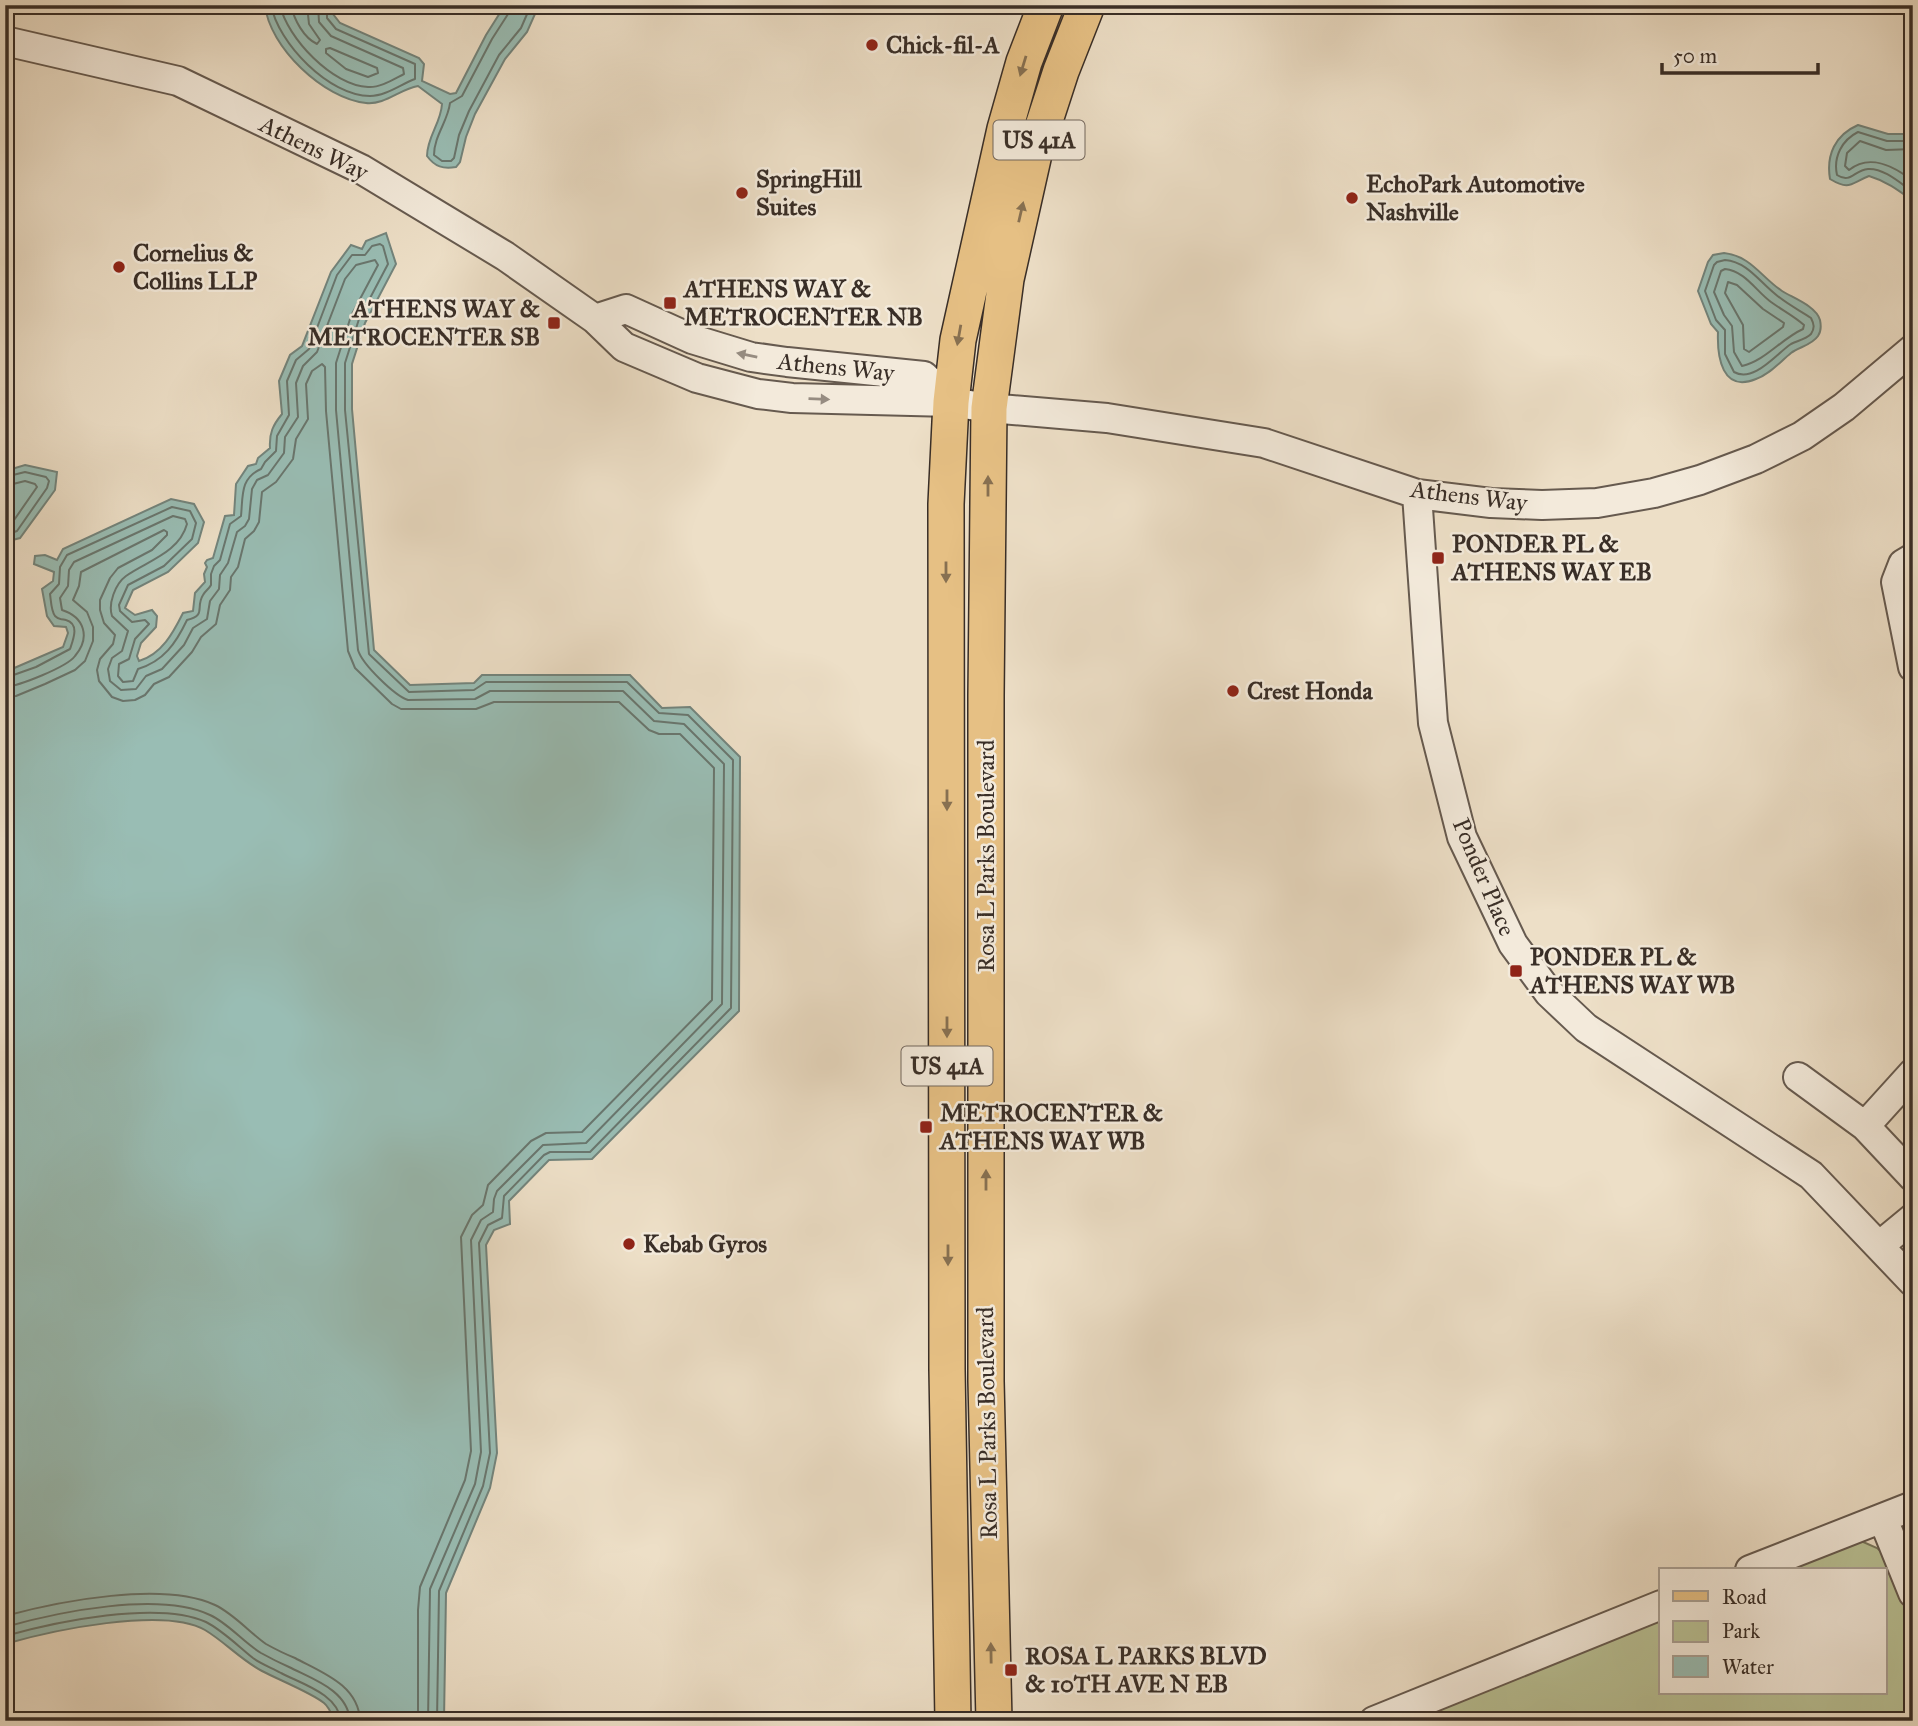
<svg xmlns="http://www.w3.org/2000/svg" width="1918" height="1726" font-family="'IM FELL Great Primer',serif">
	<rect width="100%" height="100%" fill="#eddfc7"/>
	<filter id="stains"><feTurbulence type="fractalNoise" baseFrequency=".00286" numOctaves="4"/><feColorMatrix values="0 0 0 0 .2 0 0 0 0 .09 0 0 0 0 .02 0 0 0 .5 -.17"/></filter>
	<radialGradient id="worn" r=".72"><stop offset=".6" stop-color="#630" stop-opacity="0"/><stop offset="1" stop-color="#630" stop-opacity=".3"/></radialGradient>
	<!-- green -->
	<path fill="#b9c195" stroke="#79785e" stroke-width="2" d="M1861,1541L1877,1548L1885,1555L1913,1619V1721H1394L1661,1614V1693H1885V1570H1770Z"/>
	<!-- water -->
	<path fill="#99bdb4" stroke="#73847c" stroke-width="2" d="M265,5H335L333,14L340,23L419,58L424,64L422,81L450,94L456,93L486,35L505,5H539L527,32L505,59L475,114L466,137L460,162L456,167C443,169 435,167 427,156C427,137 441,123 442,104L418,86C400,89 385,105 366,103C324,99 269,47 265,5Z
		M1858,125L1888,134H1913V201C1898,190 1886,181 1869,176C1851,183 1850,191 1830,179C1826,155 1835,135 1858,125Z
		M386,233L396,264L365,323L352,364V409L374,650L410,685L474,683L482,675H630L662,708L690,707L740,757L739,1011L592,1159L549,1160L509,1201L510,1224L494,1230L486,1245L497,1453L490,1488L446,1593L444,1721H335C332,1715 329,1707 324,1703C312,1693 277,1679 262,1671C241,1660 225,1642 205,1630C164,1606 50,1631 5,1644V672L63,647L68,633L66,627L54,626L47,616L42,589L53,581L54,572L34,564L35,556L45,555L57,560L63,549L171,499L194,504L204,522L198,543L168,572L133,590L125,608L135,615L152,610L157,616L156,627L141,643L137,656L139,661C162,654 173,633 183,613L193,611L195,593L205,582L204,574L207,567L205,563L207,560L213,558L225,516L234,515L236,484L248,466L256,464L258,458L270,448C269,433 273,425 282,414L279,381L290,355L302,346L331,272L351,245L362,249L366,241Z
		M1724,253C1751,256 1761,277 1782,291C1793,298 1816,306 1820,320C1821,325 1821,332 1818,336C1812,345 1799,347 1791,353C1780,362 1770,374 1756,379C1722,393 1717,357 1718,332L1711,324L1698,291L1708,262L1713,255Z
		M25,465L57,472L55,490L20,538L5,542V471Z"/>
	<g fill="none" stroke-linecap="round" stroke-linejoin="round">
		<!-- shore -->
		<path stroke="#69766e" stroke-width="2" d="M271,5C278,43 329,96 370,96C386,96 401,84 415,79V64L336,29L327,18V5
			M280,5C287,38 333,86 368,87C380,88 394,79 404,74L403,68L331,36L319,22L318,5
			M291,5C294,20 304,38 317,44L320,40L309,24L307,5
			M511,5L510,11L492,39L462,96L450,103C448,121 434,136 434,155L442,161H451L454,158L459,135L469,111L499,55L521,28L531,5
			M330,48L377,68L378,73L368,77L346,69L326,53V49Z
			M1913,141H1887L1858,132C1842,140 1833,157 1837,175C1851,184 1854,170 1868,169C1884,168 1900,183 1913,192
			M1913,149L1886,150L1860,141L1847,153L1845,166L1849,170C1870,153 1894,166 1913,181
			M1725,260C1747,262 1758,280 1774,293C1785,303 1799,310 1811,318C1814,324 1815,328 1811,334C1806,339 1797,341 1791,344C1776,354 1754,383 1734,372L1725,354V330L1716,320L1705,291L1714,265L1717,262Z
			M1725,269C1745,271 1756,291 1771,302C1782,310 1794,316 1804,325L1803,329C1781,339 1765,361 1742,366L1734,352L1732,326L1724,315L1714,292L1721,271Z
			M1728,282L1737,285L1763,309L1784,323L1783,327L1749,352L1744,349L1743,325L1725,293Z
			M5,477L25,472L46,477L49,481L47,488L17,531L5,535
			M5,486L25,481L35,484L37,487L12,523L5,526
			M5,678L36,667L70,649C73,640 80,624 66,620C60,618 60,621 55,616C51,611 51,600 50,594L59,584L60,567L67,555L172,507L190,511L196,523L192,539L164,566L128,585L119,605L120,611L132,622L145,620L149,624L135,639L129,659L119,664L118,676L123,682L133,681L138,669C164,661 176,643 187,620C207,615 195,608 203,595C205,591 209,589 211,585V574L214,566L220,560L230,524L241,516C243,496 240,478 261,469L265,462L276,451L277,436L289,415L287,381L296,360L309,349L337,275L352,255H365L372,246L380,244L383,246L388,264L359,319L345,363V410L369,654L409,692L474,690L486,682H627L659,713L688,715L733,760L731,1008L590,1152H550L544,1155L504,1196L502,1218L488,1225L479,1243L490,1453L483,1486L439,1591L437,1721
			M5,687C19,686 67,667 75,656C91,637 84,617 62,610L60,598L68,586L69,570L74,562L173,516L185,519L187,524C179,553 147,561 126,576C115,584 108,604 112,616L128,631L122,651L112,658L108,669L110,681L121,690L136,689L146,676L162,669L184,645L193,628L207,619L210,601L219,589L220,575L228,563L237,532L245,526L249,519L252,489L257,480L268,475L284,453L285,437L298,417L296,383L303,366L317,352L345,279L356,265L375,260L378,265L351,316L336,363V410L358,650C362,664 395,696 408,700L475,699L490,691H623L654,721L684,724L724,764L722,1004L586,1143L543,1145L497,1191L494,1199L493,1212L481,1220L471,1240L481,1452L475,1484L430,1589L428,1721
			M5,697L16,696L45,684L75,670L85,661L93,641V627L87,612L73,600L79,586L81,572L164,530L167,532V535L152,550L118,568L110,578L100,600V610L104,623L115,635L113,644L100,659L97,670L99,681L112,697L123,701L135,700L145,695L154,684L169,677L192,652L201,637L216,624L220,605L230,590L231,577L238,567L245,539L254,531L259,522L262,492L276,482L293,459L296,439L308,419L306,384L312,371L322,364L325,367L326,411L348,651L355,668L392,704L401,709H476L494,702H619L649,730L659,734H680L714,768L712,1000L582,1132L546,1133L531,1141L488,1185L483,1205L472,1215L461,1237L471,1451L465,1480L420,1587L418,1610V1721
			M5,1616C60,1601 163,1581 215,1605C234,1614 249,1632 266,1644C275,1649 285,1654 295,1658C321,1672 359,1685 360,1721
			M5,1627C58,1612 159,1591 210,1615C228,1623 243,1642 261,1653C270,1658 280,1663 289,1667C312,1679 348,1690 350,1721
			M5,1636C55,1622 158,1600 206,1622C222,1630 238,1646 253,1658C261,1664 272,1668 281,1673C302,1684 338,1694 341,1721"/>
		<!-- minor casing -->
		<g stroke="#665a4f" stroke-width="32">
			<path id="minor" d="M5,41L178,81L361,169L505,256L595,319L624,347L697,378L758,394L792,398L951,402L989,408L1107,418L1264,443L1417,494L1491,503L1542,505L1597,503L1654,493L1700,480L1756,459L1802,436L1844,407L1913,349
				M595,319L626,309L692,339L751,357L787,362L924,376L951,402
				M1417,494L1433,723L1462,837L1513,944L1549,993L1586,1028L1811,1175L1913,1282
				M1913,558L1903,564L1896,582L1913,667
				M1798,1077L1865,1126L1913,1073
				M1865,1126L1913,1177
				M1879,1246L1913,1218
				M1883,1519L1913,1593
				M1750,1570L1913,1506
				M1374,1721L1661,1605"/>
		</g>
		<!-- major casing -->
		<g stroke="#392e27" stroke-width="38">
			<path id="major" d="M953,1721L947,1369L946,504L951,402L958,340L1005,129L1024,62L1046,5
				M994,1721L986,1381V695L989,408L1006,279L1034,154L1061,71L1087,5"/>
		</g>
		<!-- minor -->
		<use href="#minor" stroke="#f3eadb" stroke-width="28"/>
		<!-- major -->
		<use href="#major" stroke="#e6c084" stroke-width="35"/>
	</g>
	<!-- one-way arrows -->
	<defs><path id="oneway-solid" d="M-6-.8H1V-3.2L6.5 0L1 3.2V.8H-6Z" transform="scale(1.75)"/></defs>
	<g fill="#877051">
		<use href="#oneway-solid" transform="translate(1023 66) rotate(107)"/>
		<use href="#oneway-solid" transform="translate(1021 212) rotate(-77)"/>
		<use href="#oneway-solid" transform="translate(959 335) rotate(100)"/>
		<use href="#oneway-solid" transform="translate(988 486) rotate(-90)"/>
		<use href="#oneway-solid" transform="translate(946 572) rotate(90)"/>
		<use href="#oneway-solid" transform="translate(947 800) rotate(90)"/>
		<use href="#oneway-solid" transform="translate(947 1027) rotate(90)"/>
		<use href="#oneway-solid" transform="translate(986 1180) rotate(-90)"/>
		<use href="#oneway-solid" transform="translate(948 1255) rotate(90)"/>
		<use href="#oneway-solid" transform="translate(991 1653) rotate(-91)"/>
	</g>
	<g fill="#968c81">
		<use href="#oneway-solid" transform="translate(747 355) rotate(-168)"/>
		<use href="#oneway-solid" transform="translate(819 399) rotate(2)"/>
	</g>
	<!-- markers -->
	<g fill="#8f2418" stroke="#f3eadb" stroke-width="2.5">
		<circle cx="872" cy="45" r="7"/>
		<circle cx="742" cy="193" r="7"/>
		<circle cx="1352" cy="198" r="7"/>
		<circle cx="119" cy="267" r="7"/>
		<rect x="663" y="296" width="14" height="14" rx="3.5"/>
		<rect x="547" y="316" width="14" height="14" rx="3.5"/>
		<rect x="1431" y="551" width="14" height="14" rx="3.5"/>
		<circle cx="1233" cy="691" r="7"/>
		<rect x="1509" y="964" width="14" height="14" rx="3.5"/>
		<rect x="919" y="1120" width="14" height="14" rx="3.5"/>
		<circle cx="629" cy="1244" r="7"/>
		<rect x="1004" y="1663" width="14" height="14" rx="3.5"/>
	</g>
	<g text-anchor="middle" stroke-width="5" stroke-linejoin="round" paint-order="stroke">
		<!-- shield labels -->
		<g fill="#f3eadb" stroke="#71665d" stroke-width="2">
			<rect x="993.5" y="120.5" width="91" height="39" rx="5"/>
			<rect x="901.5" y="1046.5" width="91" height="39" rx="5"/>
		</g>
		<g font-size="23" font-weight="bold" fill="#392e27">
			<text x="1039" y="148">US 41A</text>
			<text x="947" y="1074">US 41A</text>
		</g>
		<!-- poi labels -->
		<g font-size="24" font-weight="bold" fill="#392e27" stroke="#f3eadb" text-anchor="start">
			<text x="886" y="53">Chick-fil-A</text>
			<text x="756" y="187">SpringHill<tspan x="756" dy="28">Suites</tspan></text>
			<text x="1366" y="192">EchoPark Automotive<tspan x="1366" dy="28">Nashville</tspan></text>
			<text x="133" y="261">Cornelius &amp;<tspan x="133" dy="28">Collins LLP</tspan></text>
			<text x="684" y="297">ATHENS WAY &amp;<tspan x="684" dy="28">METROCENTER NB</tspan></text>
			<text x="540" y="317" text-anchor="end">ATHENS WAY &amp;<tspan x="540" dy="28">METROCENTER SB</tspan></text>
			<text x="1452" y="552">PONDER PL &amp;<tspan x="1452" dy="28">ATHENS WAY EB</tspan></text>
			<text x="1247" y="699">Crest Honda</text>
			<text x="1530" y="965">PONDER PL &amp;<tspan x="1530" dy="28">ATHENS WAY WB</tspan></text>
			<text x="940" y="1121">METROCENTER &amp;<tspan x="940" dy="28">ATHENS WAY WB</tspan></text>
			<text x="643" y="1252">Kebab Gyros</text>
			<text x="1025" y="1664">ROSA L PARKS BLVD<tspan x="1025" dy="28">&amp; 10TH AVE N EB</tspan></text>
		</g>
		<!-- street labels -->
		<g font-size="24" fill="#392e27" stroke="#f3eadb">
			<text transform="translate(314 148) rotate(26)" y="8">Athens Way</text>
			<text transform="translate(836 367) rotate(6)" y="8">Athens Way</text>
			<text transform="translate(1469 496) rotate(7)" y="8">Athens Way</text>
			<text transform="translate(986 856) rotate(-90)" y="8">Rosa L Parks Boulevard</text>
			<text transform="translate(1484 877) rotate(67)" y="8">Ponder Place</text>
			<text transform="translate(987 1423) rotate(-91)" y="8">Rosa L Parks Boulevard</text>
		</g>
	</g>
	<!-- margin -->
	<rect width="1918" height="1726" fill="none" stroke="#eddfc7" stroke-width="28"/>
	<rect x="7" y="7" width="1904" height="1712" fill="none" stroke="#392e27" stroke-width="3.5"/>
	<rect x="14" y="14" width="1890" height="1698" fill="none" stroke="#392e27" stroke-width="2"/>
	<!-- legend -->
	<rect x="1659" y="1568" width="228" height="126" fill="#f3eadb" stroke="#a99f93" stroke-width="2"/>
	<rect x="1673" y="1591" width="35" height="10" fill="#e6c084" stroke="#a99f93" stroke-width="2"/>
	<text x="1722" y="1604" font-size="21" fill="#392e27">Road</text>
	<rect x="1673" y="1621" width="35" height="21" fill="#b9c195" stroke="#a99f93" stroke-width="2"/>
	<text x="1722" y="1638" font-size="21" fill="#392e27">Park</text>
	<rect x="1673" y="1656" width="35" height="21" fill="#99bdb4" stroke="#a99f93" stroke-width="2"/>
	<text x="1722" y="1674" font-size="21" fill="#392e27">Water</text>
	<!-- scale -->
	<path d="M1662 63v10h156v-10" fill="none" stroke="#392e27" stroke-width="3.5"/>
	<text x="1673" y="63" font-size="21" fill="#392e27" stroke="#f3eadb" stroke-width="5" paint-order="stroke">50 m</text>
	<rect width="100%" height="100%" filter="url(#stains)"/>
	<rect width="100%" height="100%" fill="url(#worn)"/>
</svg>
